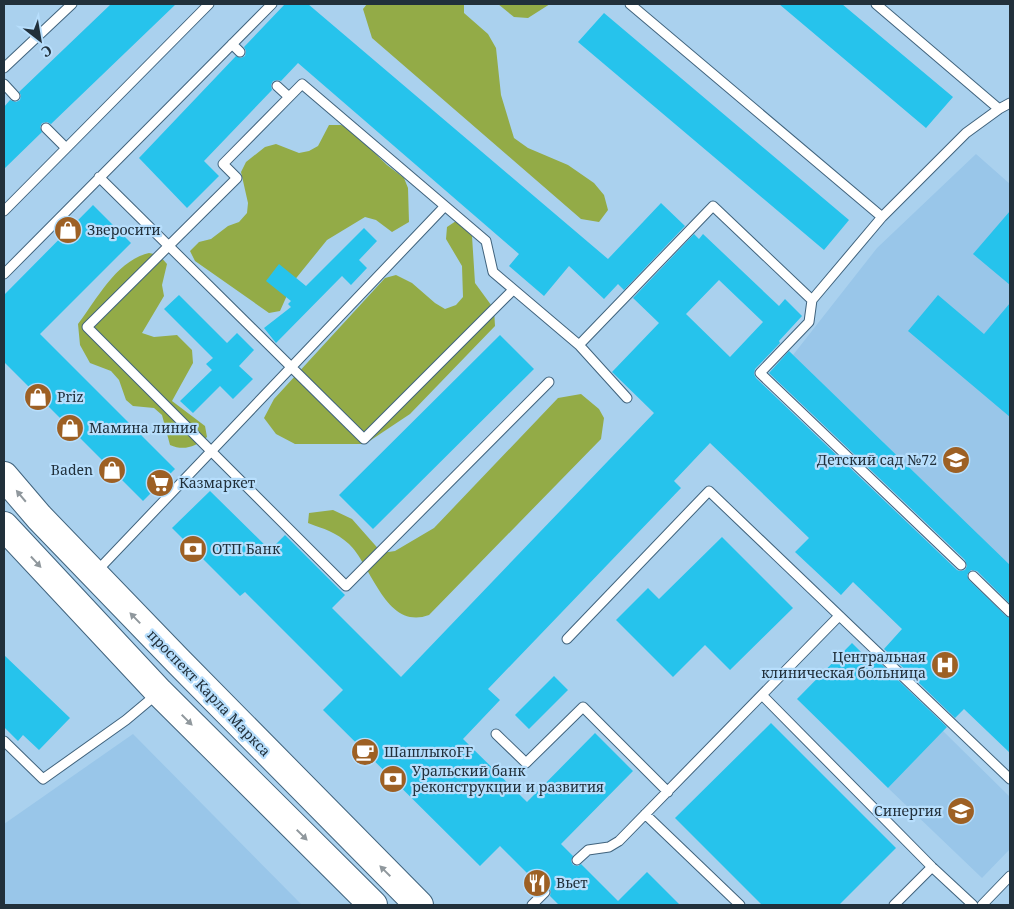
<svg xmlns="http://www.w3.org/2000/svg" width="1014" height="909" font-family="'Noto Serif',serif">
	<rect width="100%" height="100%" fill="#aad1ee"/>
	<!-- built -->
	<path fill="#99c6e9" d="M976,154L1010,184V565L793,355L877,248Z
		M943,731L1010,797V849L982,878L888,788Z
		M133,734L302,905H4V824Z"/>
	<!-- green -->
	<path fill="#93ab47" d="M367,4H464V13L488,34L496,48L501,95L514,138L528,148L568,165L594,183L604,195L608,210L599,222L581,219L372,38L363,9Z
		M498,4H550L528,18L514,17Z
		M329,125H341L351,130L387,165L404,178L408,188L409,222L392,232L376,220L365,217L327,240L293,282L280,311L269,313L195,261L190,251L199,242L211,239L228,226L239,222L247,213L248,203L241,172L246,162L265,147L276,144L299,153L309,151L318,146Z
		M456,221L472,236L475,283L494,309L495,326L410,414L365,444H295L276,434L264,418L274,399L385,278L396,275L412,283L435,303L445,309L456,305L463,297L462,266L446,239L447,227Z
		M149,253L159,255L167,264L162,285L164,296L142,333L154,337L177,335L192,350L193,363L172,401L205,426L207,437C195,447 184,451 170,445L162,415L154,408L133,406L126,400L119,380L111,371L90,363L80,345L78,324C98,298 116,261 149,253Z
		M581,394L599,409L604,418L601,439L429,615C386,631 372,566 349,544C336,532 324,529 308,523L309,513L333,510L352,519L382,553L395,551L434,528L558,398Z"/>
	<!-- building -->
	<path fill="#26c3ec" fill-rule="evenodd" d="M111,4H176L51,124L47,122L42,123L40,127L42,132L4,169V107L10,100L16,102L20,100L21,95L19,92Z
		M285,4H308L608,259L661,203L685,226L624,290L618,284L604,299L569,266L544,296L509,266L519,254L298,63L281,81L278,80L273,81L271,85L272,90L204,161L219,176L187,208L139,158L236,56L241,58L245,56L246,51L244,47Z
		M779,4H842L953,97L926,128Z
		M604,13L849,220L824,250L578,42Z
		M93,205L131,243L40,334L175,469L143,501L4,362V295Z
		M1010,211V285L973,254Z
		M364,228L377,241L359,260L367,268L351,285L342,276L276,343L264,328L291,307L288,304L291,301L266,281L279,264L306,286Z
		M694,234L699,239L703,234L779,306L785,299L802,316L779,341L780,343L755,369L754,374L756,378L957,570L960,571L965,570L967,566L965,560L769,373L789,351L1010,565V604L977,571L971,570L967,575L969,580L1006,616L1010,618V753L964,709L955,718L884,649L902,629L853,582L841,595L795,552L809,538L710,443L674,481L681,488L488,689L500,700L463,739L527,802L595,733L633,771L561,844L573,856L571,861L573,865L578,866L581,864L618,901L647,872L680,905H559L550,896L551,891L549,887L546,886L541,887L500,846L480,866L323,710L343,690L245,592L240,596L172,528L210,491L270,550L285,535L345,595L332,608L401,677L654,413L612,372L659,323L633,298ZM719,280L763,322L730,357L686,314Z
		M179,295L227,343L237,333L254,350L239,366L253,379L233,399L220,386L193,413L180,401L212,370L206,364L213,358L164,309Z
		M938,295L984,334L1010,303V417L908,331Z
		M500,335L534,369L373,529L339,495Z
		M722,537L793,608L730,670L705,645L673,677L616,620L648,588L659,599Z
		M852,643L871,662L875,658L947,727L888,788L797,699Z
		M4,655L70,718L39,750L23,735L18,741L4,727Z
		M554,676L568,690L529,729L515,715Z
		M771,723L896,848L839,905H762L675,818Z"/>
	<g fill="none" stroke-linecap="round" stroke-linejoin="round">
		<!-- service casing -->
		<g stroke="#40637d" stroke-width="11">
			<path id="service" d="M630,4L882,217
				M876,4L999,109
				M232,44L240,52
				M4,68L72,4
				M4,84L15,96
				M277,86L289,97
				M46,128L66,148
				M99,177L364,439L513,290
				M4,211L209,4
				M4,274L272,4
				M579,345L713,206L812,300
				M549,382L346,586L87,327L237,178L223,164L302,84L486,241L493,272L579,345L627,398
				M961,565L760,373L809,322L812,300L882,217L966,133L999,109L1010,103
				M97,571L445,206
				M973,576L1010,612
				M567,639L709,491L1010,779
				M762,695L932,867L973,905
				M496,734L526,763L583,707L668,792
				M4,741L43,779L126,720L157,694
				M645,814L740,905
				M577,860L588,850L609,847L619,841L839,616
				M532,905L545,892
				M894,905L932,867
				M982,905L1010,876"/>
		</g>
		<!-- primary casing -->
		<g stroke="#40637d" stroke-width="30">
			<path id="primary" d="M4,476L39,517L178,661L419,905
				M4,526L159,692L373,905"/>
		</g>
		<!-- service -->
		<use href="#service" stroke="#fff" stroke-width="9"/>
		<!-- primary -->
		<use href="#primary" stroke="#fff" stroke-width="28"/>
	</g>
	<!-- one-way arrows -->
	<defs><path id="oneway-solid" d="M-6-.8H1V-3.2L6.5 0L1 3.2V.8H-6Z" transform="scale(1.25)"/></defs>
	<g fill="#90989d">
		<use href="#oneway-solid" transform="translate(21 496) rotate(-130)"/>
		<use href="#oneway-solid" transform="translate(36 562) rotate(47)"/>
		<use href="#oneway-solid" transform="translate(135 618) rotate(-134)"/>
		<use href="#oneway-solid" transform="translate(187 720) rotate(45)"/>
		<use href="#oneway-solid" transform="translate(302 835) rotate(45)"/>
		<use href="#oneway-solid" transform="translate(385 871) rotate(-135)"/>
	</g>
	<!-- icons -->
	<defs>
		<g id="shop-disc" transform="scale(1.4375)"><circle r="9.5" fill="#9d6024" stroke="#b7defc"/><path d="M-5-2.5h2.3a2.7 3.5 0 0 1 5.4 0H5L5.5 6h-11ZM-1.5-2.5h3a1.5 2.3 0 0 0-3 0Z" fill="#fff"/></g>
		<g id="school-disc" transform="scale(1.4375)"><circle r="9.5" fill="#9d6024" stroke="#b7defc"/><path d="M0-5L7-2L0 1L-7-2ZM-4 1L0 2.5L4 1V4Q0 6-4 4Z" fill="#fff"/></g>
		<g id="supermarket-disc" transform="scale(1.4375)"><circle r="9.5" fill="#9d6024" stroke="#b7defc"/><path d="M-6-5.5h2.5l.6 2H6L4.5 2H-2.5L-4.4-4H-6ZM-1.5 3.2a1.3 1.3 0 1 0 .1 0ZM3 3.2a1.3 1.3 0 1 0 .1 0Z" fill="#fff"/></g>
		<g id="bank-disc" transform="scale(1.4375)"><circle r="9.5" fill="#9d6024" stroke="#b7defc"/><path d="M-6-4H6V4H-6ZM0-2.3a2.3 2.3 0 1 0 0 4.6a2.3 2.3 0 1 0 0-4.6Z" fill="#fff"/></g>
		<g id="hospital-disc" transform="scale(1.4375)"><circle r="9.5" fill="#9d6024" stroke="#b7defc"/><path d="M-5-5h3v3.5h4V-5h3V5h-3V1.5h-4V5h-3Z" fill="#fff"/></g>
		<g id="cafe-disc" transform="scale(1.4375)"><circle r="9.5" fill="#9d6024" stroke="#b7defc"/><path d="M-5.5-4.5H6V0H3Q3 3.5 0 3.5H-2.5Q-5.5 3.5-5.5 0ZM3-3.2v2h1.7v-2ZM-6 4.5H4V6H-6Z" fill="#fff"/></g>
		<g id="university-disc" transform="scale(1.4375)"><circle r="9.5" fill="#9d6024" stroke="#b7defc"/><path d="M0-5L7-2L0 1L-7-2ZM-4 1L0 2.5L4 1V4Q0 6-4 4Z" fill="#fff"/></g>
		<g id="restaurant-disc" transform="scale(1.4375)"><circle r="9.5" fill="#9d6024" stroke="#b7defc"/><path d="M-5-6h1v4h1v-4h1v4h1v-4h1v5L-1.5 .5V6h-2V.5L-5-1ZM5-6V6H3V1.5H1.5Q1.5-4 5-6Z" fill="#fff"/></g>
	</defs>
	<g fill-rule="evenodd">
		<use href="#shop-disc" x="68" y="230"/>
		<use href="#shop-disc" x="38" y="397"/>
		<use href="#shop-disc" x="70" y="428"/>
		<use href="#school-disc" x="956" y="460"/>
		<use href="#shop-disc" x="112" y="470"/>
		<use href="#supermarket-disc" x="160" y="483"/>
		<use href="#bank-disc" x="193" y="549"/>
		<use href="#hospital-disc" x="945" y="665"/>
		<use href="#cafe-disc" x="365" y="752"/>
		<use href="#bank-disc" x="393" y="779"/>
		<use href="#university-disc" x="961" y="811"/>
		<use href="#restaurant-disc" x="537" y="883"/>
	</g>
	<g text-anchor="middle" stroke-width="4.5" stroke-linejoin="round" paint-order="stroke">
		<!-- poi labels -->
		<g font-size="14" fill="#21303b" stroke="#b7defc" text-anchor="start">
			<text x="87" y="235">Зверосити</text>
			<text x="57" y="402">Priz</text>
			<text x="89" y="433">Мамина линия</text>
			<text x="937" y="465" text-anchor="end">Детский сад №72</text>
			<text x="93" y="475" text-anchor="end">Baden</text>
			<text x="179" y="488">Казмаркет</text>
			<text x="212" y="554">ОТП Банк</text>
			<text x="926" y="662" text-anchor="end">Центральная<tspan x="926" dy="16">клиническая больница</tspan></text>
			<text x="384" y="757">ШашлыкoFF</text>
			<text x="412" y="776">Уральский банк<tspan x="412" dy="16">реконструкции и развития</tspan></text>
			<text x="942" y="816" text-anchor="end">Синергия</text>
			<text x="556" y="888">Вьет</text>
		</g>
		<!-- street labels -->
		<g font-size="14" fill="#21303b" stroke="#b7defc">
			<text transform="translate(209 693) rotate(46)" y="5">проспект Карла Маркса</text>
		</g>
	</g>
	<!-- border -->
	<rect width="1014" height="909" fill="none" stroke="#21303b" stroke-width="10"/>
	<!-- north arrow -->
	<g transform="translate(40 40) rotate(149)" stroke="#b7defc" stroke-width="4" paint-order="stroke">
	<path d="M0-4L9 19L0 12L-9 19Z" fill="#21303b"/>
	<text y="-8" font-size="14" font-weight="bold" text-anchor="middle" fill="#21303b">С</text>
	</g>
</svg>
